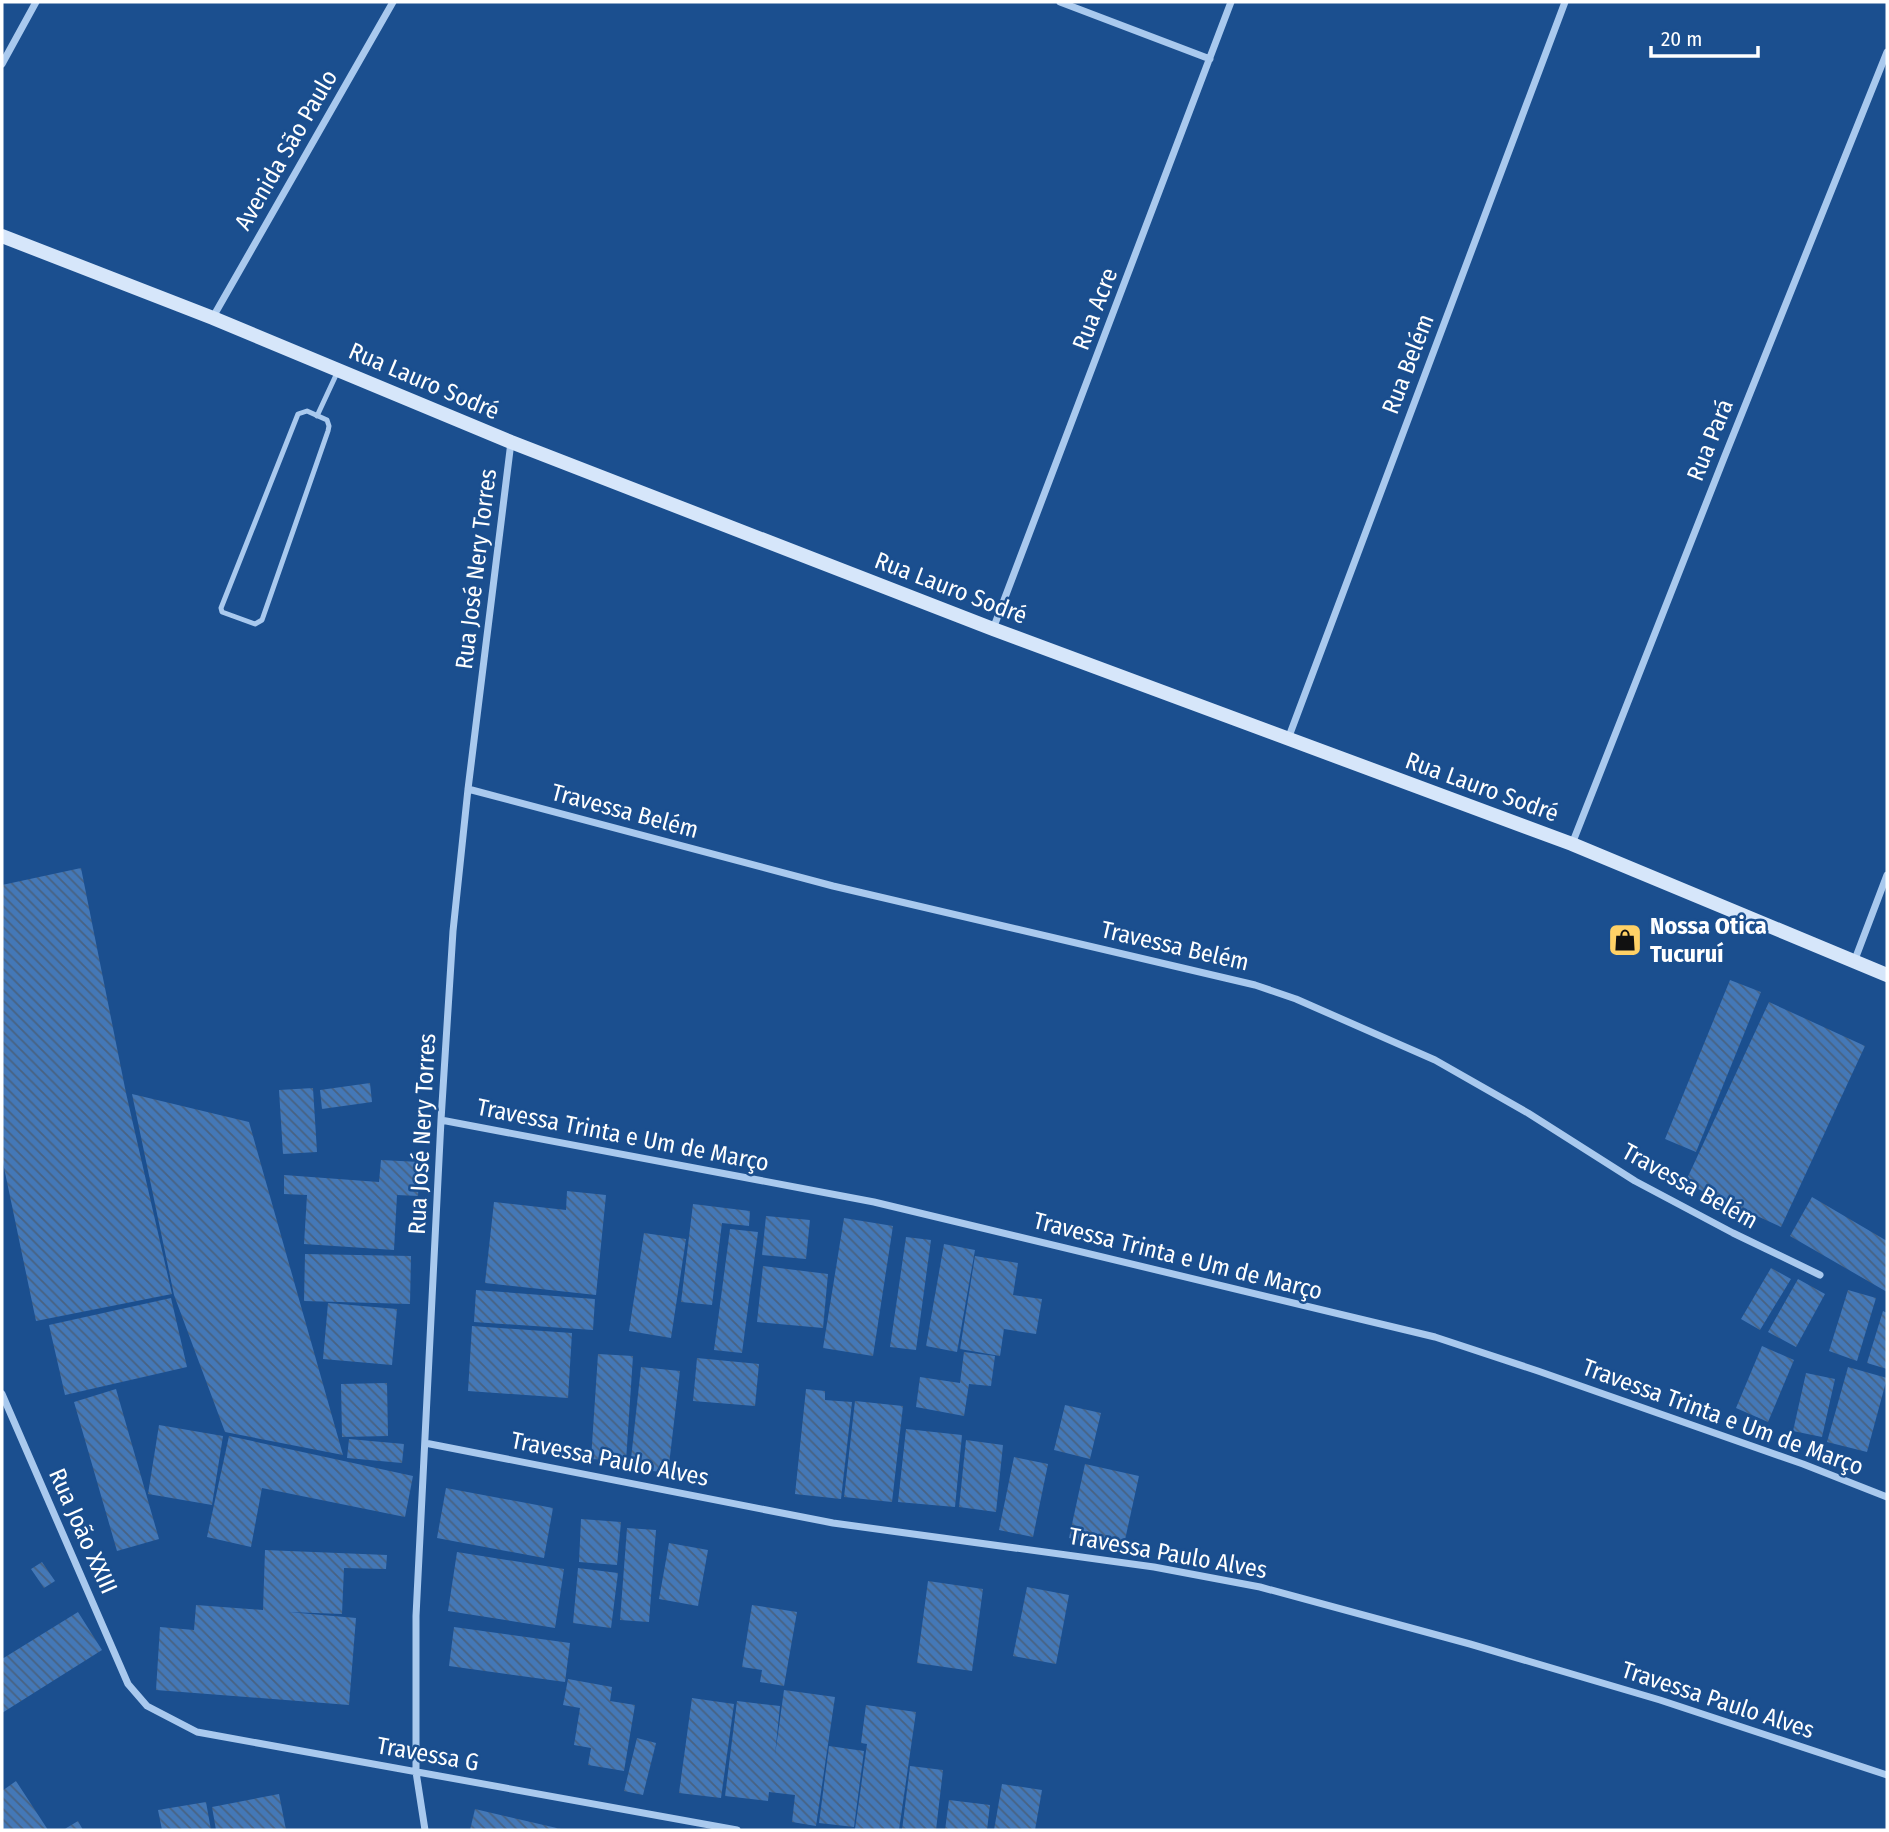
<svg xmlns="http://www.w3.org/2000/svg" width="1889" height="1832" font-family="'Fira Sans Condensed',sans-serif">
	<defs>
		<pattern id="building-back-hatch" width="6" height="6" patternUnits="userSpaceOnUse" patternTransform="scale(1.75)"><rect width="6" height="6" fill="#4478b7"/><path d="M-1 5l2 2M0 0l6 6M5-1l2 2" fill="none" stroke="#486282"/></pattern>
	</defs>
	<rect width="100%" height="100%" fill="#1b4f8f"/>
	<!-- building -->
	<path fill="url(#building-back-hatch)" d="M81,868L126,1093L172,1294L36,1321L2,1158V885Z
		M1730,980L1761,992L1696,1152L1665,1139Z
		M1769,1002L1865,1046L1781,1227L1685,1183Z
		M370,1083L372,1102L322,1109L320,1090Z
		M313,1088L317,1152L283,1154L279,1090Z
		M132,1094L249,1122L343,1455L225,1432L174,1295Z
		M381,1160L420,1162L418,1196L397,1195L394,1250L304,1244L307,1195L284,1194V1175L379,1182Z
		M567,1191L606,1195L596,1295L485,1283L494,1202L566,1210Z
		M1812,1197L1887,1241V1292L1790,1236Z
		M693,1204L750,1211L749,1226L722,1223L712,1305L681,1302Z
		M766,1216L810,1220L806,1259L762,1255Z
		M844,1218L893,1226L873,1356L823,1348Z
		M730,1229L758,1232L742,1353L714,1350Z
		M644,1233L686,1239L671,1338L629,1331Z
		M906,1237L931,1240L916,1350L890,1347Z
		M944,1244L975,1250L957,1352L926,1346Z
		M305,1254L411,1256L410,1304L304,1301Z
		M975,1256L1018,1263L1013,1295L1042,1299L1036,1334L1004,1329L1000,1356L960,1349Z
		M763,1266L828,1274L823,1328L757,1322Z
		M1771,1268L1791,1279L1760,1330L1741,1319Z
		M1798,1279L1825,1294L1796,1347L1768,1332Z
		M476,1290L595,1299L593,1330L474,1322Z
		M1848,1290L1876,1298L1857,1361L1829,1351Z
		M171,1298L187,1367L65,1395L49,1325Z
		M328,1303L397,1309L392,1365L323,1359Z
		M1883,1311L1887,1313V1369L1867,1363Z
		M472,1326L572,1333L568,1398L468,1391Z
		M1762,1346L1794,1360L1768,1422L1736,1408Z
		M964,1352L995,1356L991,1386L969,1384L964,1416L916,1407L920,1377L960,1383Z
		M598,1354L633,1356L626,1461L591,1459Z
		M697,1358L759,1364L755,1406L693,1401Z
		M641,1367L680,1371L668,1473L630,1468Z
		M1848,1367L1887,1378L1867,1452L1827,1442Z
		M1806,1373L1835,1379L1822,1437L1793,1431Z
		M387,1383L388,1436L342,1437L341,1384Z
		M116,1389L159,1539L117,1551L74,1402Z
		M806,1389L825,1391V1400L852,1402L841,1499L795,1494Z
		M855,1401L903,1406L892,1502L844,1497Z
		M1065,1405L1101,1413L1090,1459L1054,1450Z
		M159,1425L223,1436L212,1505L148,1494Z
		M906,1429L962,1435L955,1507L898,1502Z
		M229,1436L413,1476L405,1517L262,1488L251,1547L207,1537Z
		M349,1439L404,1444L402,1463L347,1458Z
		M966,1440L1003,1445L996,1512L959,1507Z
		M1014,1457L1048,1464L1033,1537L999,1530Z
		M1085,1464L1139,1476L1123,1549L1069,1538Z
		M446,1488L553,1508L544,1558L437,1538Z
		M581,1519L621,1522L617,1565L579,1562Z
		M627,1528L656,1530L649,1622L620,1620Z
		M669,1543L708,1550L698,1606L659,1599Z
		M265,1550L387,1555L386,1569L344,1568L342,1614L288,1612L356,1618L349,1705L156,1690L160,1627L194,1630L196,1605L263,1610Z
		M457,1552L564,1569L555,1628L448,1611Z
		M42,1562L55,1581L44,1588L31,1569Z
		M578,1568L618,1573L611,1628L573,1623Z
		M928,1581L983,1589L972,1671L917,1663Z
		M1027,1587L1069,1595L1056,1664L1013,1656Z
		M752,1605L797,1612L784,1686L760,1682L762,1670L742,1667Z
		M78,1612L102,1650L2,1713V1659Z
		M454,1627L570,1643L565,1682L449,1666Z
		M568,1679L612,1687L610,1701L635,1705L624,1771L588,1765L591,1748L574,1745L580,1708L563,1705Z
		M784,1690L835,1697L816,1826L792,1822L795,1795L769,1792L768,1801L725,1796L737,1701L780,1706L775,1755Z
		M692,1698L734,1704L721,1798L679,1793Z
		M866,1705L916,1712L899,1830L855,1829L867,1744L861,1743Z
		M637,1738L656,1743L643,1795L624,1791Z
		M829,1746L864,1751L854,1827L819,1823Z
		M910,1766L943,1770L936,1830H902Z
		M16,1781L48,1830H2V1791Z
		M1002,1784L1042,1790L1035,1830H994Z
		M279,1794L286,1830H216L212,1807Z
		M949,1800L990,1805L987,1830H945Z
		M206,1802L211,1830H162L158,1810Z
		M475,1809L561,1829V1830H470Z
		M78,1821L83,1830H63Z"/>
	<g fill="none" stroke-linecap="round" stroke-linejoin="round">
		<!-- lane -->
		<path stroke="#a9c9ee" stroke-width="5" d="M307,411L327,420L329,426L328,431L262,620L255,624L222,612L221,608L298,414Z
			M317,416L337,373"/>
		<!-- street -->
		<path stroke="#a9c9ee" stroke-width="7" d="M1060,2L1210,59
			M2,64L36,2
			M213,317L393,2
			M993,629L1231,2
			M1288,739L1565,2
			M468,789L833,886L1255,985L1296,999L1435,1060L1528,1113L1635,1181L1733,1233L1820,1275
			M1572,844L1724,458L1887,52
			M1854,962L1887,875
			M441,1120L874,1202L1435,1337L1538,1371L1803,1464L1887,1497
			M2,1394L128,1684L147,1706L197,1732L737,1830
			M425,1443L833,1523L1154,1567L1260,1587L1470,1644L1660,1700L1887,1775
			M425,1830L416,1772V1616L441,1120L453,931L468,789L511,442"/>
		<!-- secondary -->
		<path stroke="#d6e6fa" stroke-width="14" d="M2,236L213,318L511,442L993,629L1572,844L1887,975"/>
	</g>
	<!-- icons -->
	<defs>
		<g id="shop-square" transform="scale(1.75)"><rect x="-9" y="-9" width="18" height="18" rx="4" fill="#ffd166" stroke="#1b4f8f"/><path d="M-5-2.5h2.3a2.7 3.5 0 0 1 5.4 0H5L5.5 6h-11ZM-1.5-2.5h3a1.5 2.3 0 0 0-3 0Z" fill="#111"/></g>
	</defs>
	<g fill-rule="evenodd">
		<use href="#shop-square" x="1625" y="940"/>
	</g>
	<g text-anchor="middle" stroke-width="5" stroke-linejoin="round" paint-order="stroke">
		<!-- street labels -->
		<g font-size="24" fill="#fff" stroke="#1b4f8f">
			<text transform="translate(286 150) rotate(-60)" y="8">Avenida São Paulo</text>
			<text transform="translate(1095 309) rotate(-69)" y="8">Rua Acre</text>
			<text transform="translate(1408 364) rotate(-69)" y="8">Rua Belém</text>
			<text transform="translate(424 381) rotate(23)" y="8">Rua Lauro Sodré</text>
			<text transform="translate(1710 440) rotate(-68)" y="8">Rua Pará</text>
			<text transform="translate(476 569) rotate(-83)" y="8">Rua José Nery Torres</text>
			<text transform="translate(951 588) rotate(21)" y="8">Rua Lauro Sodré</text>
			<text transform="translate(1482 787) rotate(20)" y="8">Rua Lauro Sodré</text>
			<text transform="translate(625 811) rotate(15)" y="8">Travessa Belém</text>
			<text transform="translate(1175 946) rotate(13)" y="8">Travessa Belém</text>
			<text transform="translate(422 1134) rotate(-87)" y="8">Rua José Nery Torres</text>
			<text transform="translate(623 1135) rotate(11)" y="8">Travessa Trinta e Um de Março</text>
			<text transform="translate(1690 1186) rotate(29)" y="8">Travessa Belém</text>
			<text transform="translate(1178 1256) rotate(14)" y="8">Travessa Trinta e Um de Março</text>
			<text transform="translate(1723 1417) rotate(20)" y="8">Travessa Trinta e Um de Março</text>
			<text transform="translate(610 1459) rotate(11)" y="8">Travessa Paulo Alves</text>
			<text transform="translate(83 1531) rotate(66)" y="8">Rua João XXIII</text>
			<text transform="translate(1168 1553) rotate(10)" y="8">Travessa Paulo Alves</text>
			<text transform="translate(1718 1700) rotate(18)" y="8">Travessa Paulo Alves</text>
			<text transform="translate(428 1754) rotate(10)" y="8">Travessa G</text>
		</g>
		<!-- poi labels -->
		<g font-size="24" font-weight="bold" fill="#fff" stroke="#1b4f8f" text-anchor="start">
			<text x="1650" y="934">Nossa Otica<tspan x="1650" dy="28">Tucuruí</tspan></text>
		</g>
	</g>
	<!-- border -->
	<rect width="1889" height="1832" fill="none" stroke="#ffffff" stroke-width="7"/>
	<!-- scale -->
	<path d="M1651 46v10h107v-10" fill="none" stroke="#ffffff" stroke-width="3.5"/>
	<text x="1661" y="46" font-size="21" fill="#ffffff" stroke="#1b4f8f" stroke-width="5" paint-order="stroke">20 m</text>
</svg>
